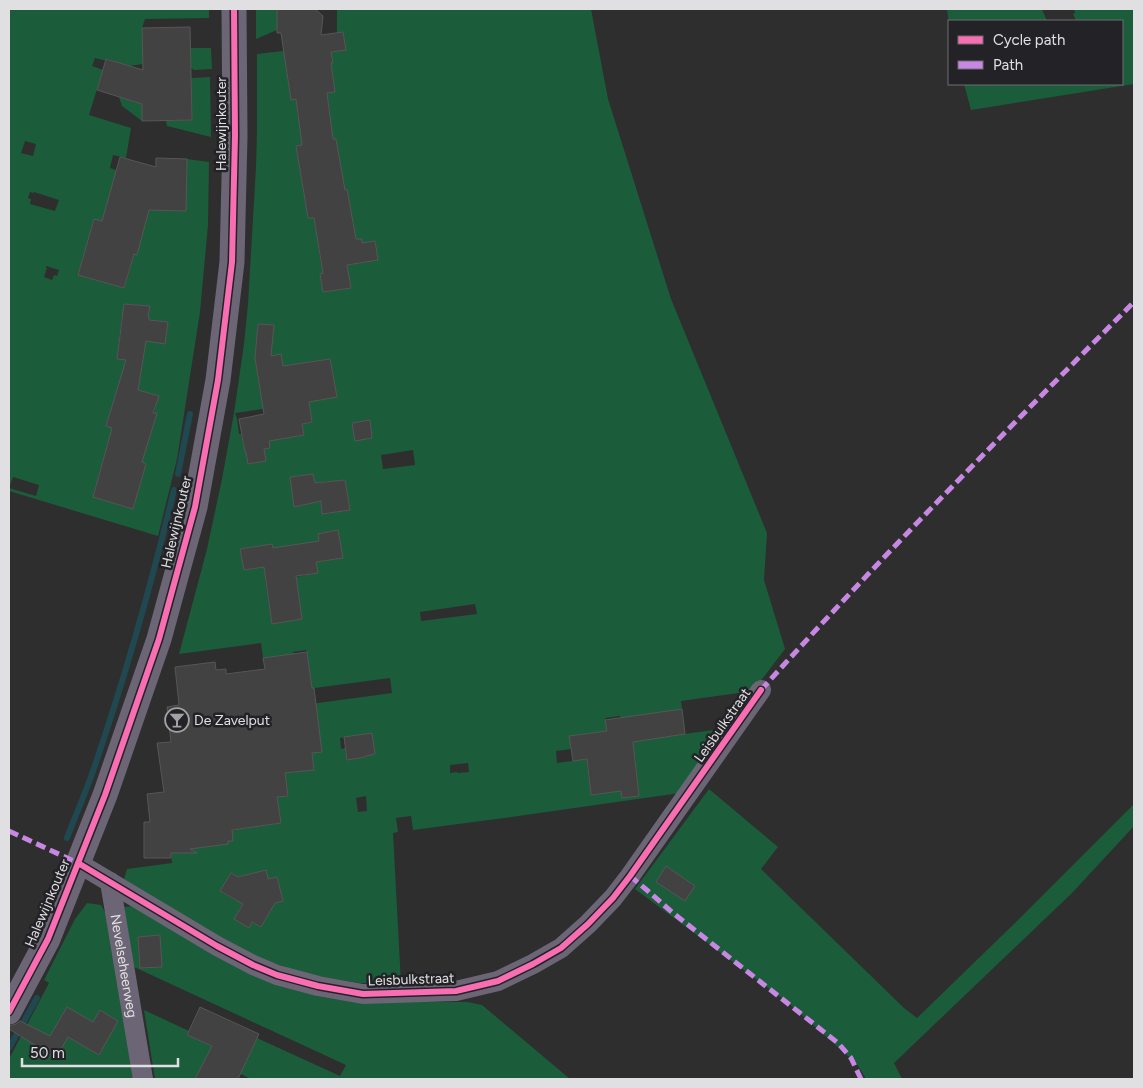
<svg xmlns="http://www.w3.org/2000/svg" width="1143" height="1088" font-family="Figtree,sans-serif">
	<rect width="100%" height="100%" fill="#2e2e2f"/>
	<!-- green -->
	<path fill="#1b5c3a" fill-rule="evenodd" d="M9,9H209V18L145,19L142,28L143,64L129,66L108,59L107,61L95,58L92,66L112,73H102L89,115L131,128L126,158L113,155L110,168L156,184L155,210L185,211L187,159L209,162L208,225L200,312L177,459L158,536L9,491ZM25,141L36,144L33,156L21,153ZM30,192L33,193L34,192L59,200L55,211L30,204L31,199L28,198ZM108,200L127,205L123,218L105,211ZM94,219L121,226L131,266L124,288L78,275L84,254L93,256L89,238ZM46,266L59,270L57,276L54,275L52,280L44,277L47,268H46ZM126,304L149,306L147,320L168,323L165,343L143,340L142,362L117,358L122,316L125,317ZM119,384L158,396L154,413H156L149,439L106,426ZM105,452L146,464L133,509L93,497ZM13,477L39,485L36,496L9,488Z
		M256,9H277V30L256,39Z
		M337,9H591L608,99L671,299L767,533L764,580L785,649L753,691L681,701L682,709L643,715L624,726L620,716L605,718L607,731L570,736L571,749L556,751L557,763L603,757L602,745L721,729L702,756L680,793L504,818L413,830L411,816L396,818L398,832L393,833L401,983H359L309,975L262,959L213,934L124,879L127,869L172,863L171,853H191V836L236,830L235,823L249,801L288,796L285,773L314,770L312,753L250,712L283,656L263,658L261,643L179,654L207,549L222,479L234,413L244,344L248,304L256,167L257,131V54L325,46L326,53L345,50L343,32L337,33ZM331,54V63L335,92L327,93L330,112L298,117L296,99L291,100ZM336,139L340,161L339,191L347,189L351,211L308,218L296,146ZM361,239L362,243L375,241L377,260L325,269L324,264H321L318,245ZM347,270L351,288L323,292L320,274ZM258,324L274,325L257,336ZM281,354L288,397L262,401L256,362L264,357ZM330,359L337,397L303,363ZM309,402L312,422L302,424L304,435L269,441L270,448L264,449L266,461L249,464L247,452H245L241,434H239L237,419L235,413ZM413,450L415,465L383,469L381,455ZM313,474L315,485L318,483L328,481L329,483L345,480L350,510L323,514L321,501L294,506L290,477ZM337,530L339,536L319,540L318,534ZM340,542L342,558L316,562L317,573L296,577L302,619L272,623L265,578L275,565L244,570L241,549L272,544L273,548ZM475,604L477,614L421,621L420,612ZM306,650L308,660L294,662L293,652ZM390,678L392,693L281,708L262,695ZM372,733L374,754L366,756L365,757L347,760L345,748L341,749L340,738ZM635,757L639,795L622,798L621,791L591,795L587,763ZM468,763L469,772L458,773L457,772L450,773V765ZM366,796L367,811L358,812L356,798ZM279,813L281,823L254,827L253,817ZM266,871L268,879L277,877L283,901L273,903V906L261,927L252,922L249,928L234,919L244,902L235,900L220,891L231,873L240,878Z
		M947,9H1042L1047,21H960L959,20L958,21H949V24Z
		M1074,9H1134V84L971,110L964,84H1122V21H1097L1096,20L1092,21H1076L1073,14L1075,13Z
		M191,48H211L212,69L194,70L191,68Z
		M125,77L143,81L210,77L211,137L167,126L166,121L192,120V92H142V121L122,106L119,97Z
		M709,789L778,847L761,869L904,1008L917,1018L1020,918L1134,804V826L1072,893L894,1063L902,1079H866L857,1064L787,1002L635,889Z
		M87,903L101,905L108,917L136,1079H9V1059L49,983L44,980L75,919Z
		M135,906L230,961L375,1002H467L482,1005L570,1079H251L228,1068L202,1066L195,1079H155L144,1010L189,1031L187,1035L246,1062L257,1038L340,1076L346,1065L134,967L124,907ZM159,935L162,967L140,968L138,937Z"/>
	<g fill="none" stroke-linecap="round" stroke-linejoin="round">
		<!-- stream -->
		<path stroke="#204850" stroke-width="6" d="M178,474L190,414
			M67,838C75,817 84,796 92,774C124,681 151,586 174,490
			M9,1048L37,998"/>
	</g>
	<!-- building -->
	<path fill="#424243" stroke="#565657" d="M277,9H315L323,16L321,35L343,32L346,50L331,52L333,63H331L335,92L327,93L333,139H336L345,190L347,189L356,239H362V243L375,241L378,260L347,265L351,288L323,292L320,274L323,273L314,218H308L296,146L302,145L296,99L291,100L281,33H277Z
		M190,27L192,120L142,121V104L97,90L106,59L143,70L142,28Z
		M120,157L156,167V158L187,159L186,211L149,210L137,255L134,254L124,288L78,275L94,219L102,221Z
		M124,304L150,306L148,316L149,317V320L168,322L165,344L146,341L138,390L159,396L153,413H157L142,462L146,464L133,509L93,497L112,428L106,426L126,360L117,359Z
		M258,324L274,325L271,356L281,354L283,366L330,359L337,397L309,402L312,422L302,424L304,435L269,441L270,448L264,449L266,461L248,464L246,452H245L239,419L264,414L255,358Z
		M370,420L372,438L355,441L352,423Z
		M313,474L315,483L345,480L350,510L322,514L321,501L294,507L290,477Z
		M338,530L343,558L316,562L318,573L296,576L302,619L272,624L264,567L244,570L240,549L272,544L273,548L319,541L318,534Z
		M307,652L312,688H314L322,752L312,753L314,770L285,773L288,796L277,797L281,823L232,830L233,841H228V844L190,849L197,853H171V858H144V822H150L147,794L164,792L157,743L171,742L167,707L179,705L175,667L215,662L216,670L226,669V674L265,669L263,658Z
		M682,709L685,734L633,742L639,796L622,798L621,791L591,795L587,759L573,761L569,736L607,731L605,720Z
		M372,733L375,754L366,756L365,757L347,760L344,737Z
		M666,866L695,886L685,901L656,882Z
		M266,870L268,879L277,877L283,901L275,903L261,927L252,922L249,928L234,919L243,904L220,891L231,873L238,877Z
		M160,935L162,967L140,968L138,937Z
		M67,1007L93,1022L100,1010L118,1021L99,1055L68,1037L56,1058L9,1029L10,1026L16,1024L20,1021L50,1036Z
		M200,1007L259,1034L238,1079H195L212,1046L187,1035Z"/>
	<g fill="none" stroke-linecap="round" stroke-linejoin="round">
		<!-- minor -->
		<g stroke="#6c6575" stroke-width="20">
			<path d="M78,863L217,946L253,965L277,975L318,986L363,994L456,991L498,981L533,964L561,948L588,924L613,898L630,876L761,690"/>
			<path id="s1" d="M110,882L143,1079"/>
		</g>
		<!-- tertiary -->
		<path stroke="#6c6575" stroke-width="25" d="M9,1012L48,939L105,795L159,639L195,507L218,380L232,262L235,136L234,9"/>
		<!-- quiet -->
		<path stroke="#c787e3" stroke-width="5" stroke-dasharray="10 5" stroke-linecap="butt" d="M761,690C881,557 1008,429 1134,302
			M9,831L78,863
			M630,876L648,891L673,913L838,1043L851,1058L861,1079"/>
		<!-- cycleway casing -->
		<g stroke="#232327" stroke-width="9">
			<path id="cycleway" d="M78,863L217,946L253,965L277,975L318,986L363,994L456,991L498,981L533,964L561,948L588,924L613,898L630,876L761,690
				M9,1012L48,939L105,795L159,639L195,507L218,380L232,262L235,136L234,9"/>
		</g>
		<!-- cycleway -->
		<use href="#cycleway" stroke="#f96db3" stroke-width="6"/>
	</g>
	<!-- icons -->
	<defs>
		<g id="bar-ring" transform="scale(1.25)"><circle r="9.5" fill="#232327" stroke="#a2a2a4" stroke-width="1.5"/><path d="M-6-5H6L.8 .8V4.5H3.5V6h-7V4.5H-.8V.8Z" fill="#a2a2a4"/></g>
	</defs>
	<g fill-rule="evenodd">
		<use href="#bar-ring" x="177" y="720"/>
	</g>
	<g text-anchor="middle" stroke-width="5" stroke-linejoin="round" paint-order="stroke">
		<!-- street labels -->
		<g font-size="14" fill="#e0e0e3" stroke="#232327">
			<text transform="translate(221 124) rotate(-90)" y="5">Halewijnkouter</text>
			<text transform="translate(176 522) rotate(-77)" y="5">Halewijnkouter</text>
			<text transform="translate(722 725) rotate(-55)" y="5">Leisbulkstraat</text>
			<text transform="translate(47 903) rotate(-67)" y="5">Halewijnkouter</text>
			<text dy="5" stroke="none"><textPath href="#s1" startOffset="85">Nevelseheerweg</textPath></text>
			<text transform="translate(411 979) rotate(-2)" y="5">Leisbulkstraat</text>
		</g>
		<!-- poi labels -->
		<g font-size="14" fill="#e0e0e3" stroke="#232327" text-anchor="start">
			<text x="194" y="725">De Zavelput</text>
		</g>
	</g>
	<!-- border -->
	<rect width="1143" height="1088" fill="none" stroke="#e0e0e3" stroke-width="20"/>
	<!-- legend -->
	<rect x="948" y="20" width="175" height="65" fill="#232327" stroke="#6f6f72"/>
	<rect x="958" y="36" width="25" height="8" fill="#f96db3" stroke="#6f6f72"/>
	<text x="993" y="45" font-size="15" fill="#e0e0e3">Cycle path</text>
	<rect x="958" y="61" width="25" height="8" fill="#c787e3" stroke="#6f6f72"/>
	<text x="993" y="70" font-size="15" fill="#e0e0e3">Path</text>
	<!-- scale -->
	<path d="M22 1058v8h156v-8" fill="none" stroke="#e0e0e3" stroke-width="2.5"/>
	<text x="30" y="1058" font-size="15" fill="#e0e0e3" stroke="#232327" stroke-width="4" paint-order="stroke">50 m</text>
</svg>
